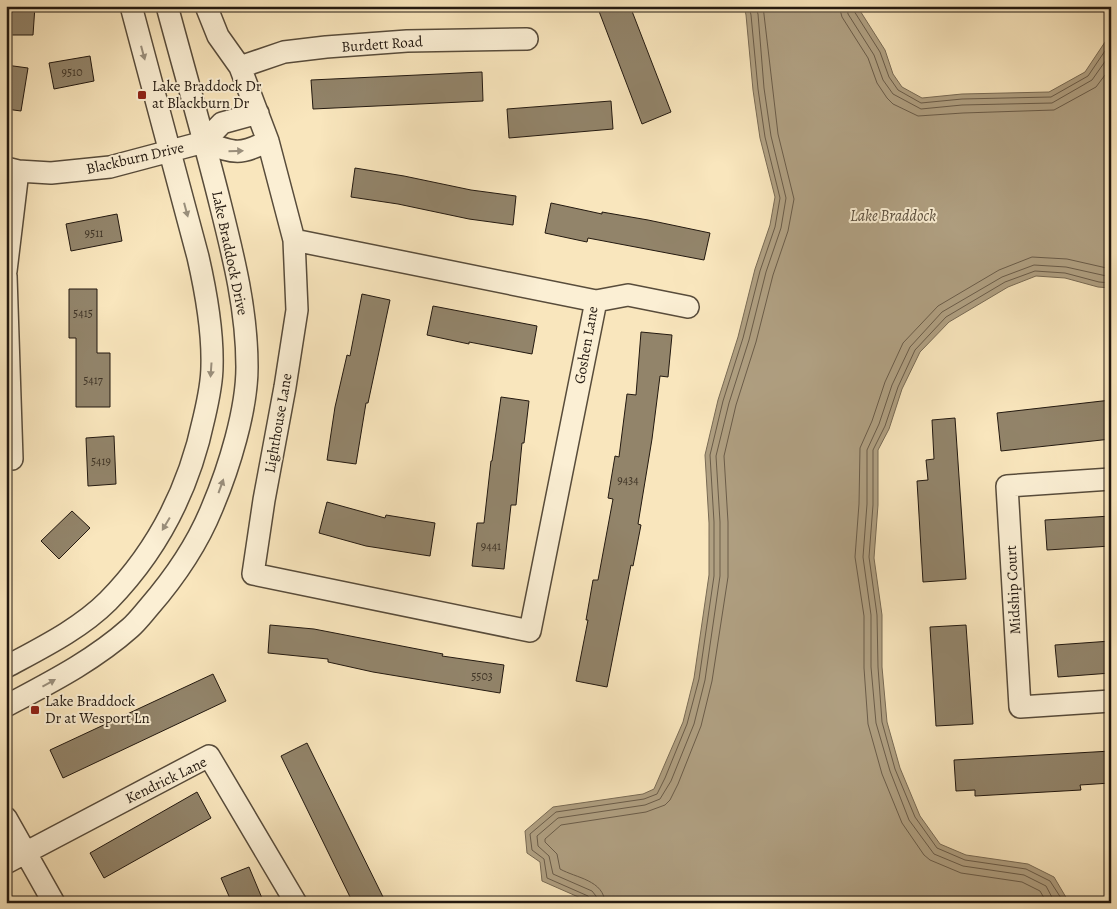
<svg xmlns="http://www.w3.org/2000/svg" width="1117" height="909" font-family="Alegreya,serif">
	<rect width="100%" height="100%" fill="#f9e6bd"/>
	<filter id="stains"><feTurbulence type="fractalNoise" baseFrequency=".004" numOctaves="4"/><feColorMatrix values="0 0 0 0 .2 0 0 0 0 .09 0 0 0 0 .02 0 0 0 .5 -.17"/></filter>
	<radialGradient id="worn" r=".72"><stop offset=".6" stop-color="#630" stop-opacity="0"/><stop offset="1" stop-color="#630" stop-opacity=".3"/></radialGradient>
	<!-- water -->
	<path fill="#b0a082" stroke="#786a54" d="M744,6H857L885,50L893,74L902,87L922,98L962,94L1049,92L1085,72L1111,33V288L1098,287L1065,278L1036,276L1008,287L949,322L920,352L902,389L889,429L878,450V505L874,558L882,615V667L887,722L900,768L920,816L940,844L966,855L1028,864L1054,877L1067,899L1065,903H592L542,881L540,862L527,853L525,831L553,807L643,794L654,789L683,722L694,678L702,623L709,575V523L705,455L718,400L738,337L755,269L770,225L775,197L760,138L753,90L746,15Z"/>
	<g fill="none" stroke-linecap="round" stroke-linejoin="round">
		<!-- shore -->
		<path stroke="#6a5c49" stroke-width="1" d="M839,6L842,17L868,58L877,83L887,98L893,104L918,116L963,113L1054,110L1096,87L1111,67
			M847,6L848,14L874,55L883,80L893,94L921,109L962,105L1052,103L1092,80L1111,53
			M853,6L854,11L880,52L889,77L898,90L921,103L962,99L1051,97L1088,76L1111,42
			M591,903L588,896L547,878L544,859L532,850L530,834L556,812L644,799L657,794L665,778L687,724L699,679L714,576V522L710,455L723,401L743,338L760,271L775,227L780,198L765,137L758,89L751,15L749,6
			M598,903L596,896L592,891L553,874L549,856L538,846L537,836L558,818L645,805L660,799L671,781L694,724L705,680L720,576V522L716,456L729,403L749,340L766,272L781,228L786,198L771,136L764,88L758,14L755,6
			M605,903C604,880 576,878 560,869L557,854L545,842V839L561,825L646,812L665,805L670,800L678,784L701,726L712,681L728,577V522L724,456L736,405L756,342L773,275L788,231L794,199L778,134L763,6
			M1047,903L1040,891L1022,882L961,873L930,860L924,855L902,823L882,774L868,724L864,668V616L855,557L859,504L860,448L872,421L885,382L903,343L938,306L999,270L1032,257L1067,259L1111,269
			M1055,903L1046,886L1024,875L963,866L934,854L909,820L890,771L876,723L871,667V615L863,557L867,504V450L879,424L892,385L910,347L942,312L1002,277L1034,265L1066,267L1111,277
			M1061,903V898L1050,881L1026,869L965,860L937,848L915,817L895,769L882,722L878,667L877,615L869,557L873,505V450L885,426L898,387L915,350L946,317L1005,282L1035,271L1065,273L1099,282L1111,283"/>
	</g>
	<!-- building -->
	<path fill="#92846a" stroke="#231910" d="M6,6H35L33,35H6Z
		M597,6H630L671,112L642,124Z
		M90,56L94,81L54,89L49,63Z
		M6,65L28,68L21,111L6,109Z
		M482,72L483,101L313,109L311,80Z
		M611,101L613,129L509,138L507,109Z
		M355,168L404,176L471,190L516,196L513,225L469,219L398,204L351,197Z
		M551,203L602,214V212L648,220L710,233L704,260L588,238L587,242L545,233Z
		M117,214L122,241L71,251L66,224Z
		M69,289H97V353H110V407H76V338H69Z
		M362,294L390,300L368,403H366L356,464L327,460L335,407L347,355L350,356Z
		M433,306L537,326L532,354L469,342V344L427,335Z
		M641,332L672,335L668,377L660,376L652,439L638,524L641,525L633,566L631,565L607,687L576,681L588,620H586L593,580H598L613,499L608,498L615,456L619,457L627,394L636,395Z
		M501,397L529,401L524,443H522L516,505H511L504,569L472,566L477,523H484L491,461H492Z
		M1111,400V439L1001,451L997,413Z
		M955,418L966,579L923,582L917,481L928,480L926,460L934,459L932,420Z
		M114,436L116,484L88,486L86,438Z
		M327,502L385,518L386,515L435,523L430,556L366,546L319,533Z
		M72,511L90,528L59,559L41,541Z
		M1111,516V546L1047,550L1045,520Z
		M270,625L314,629L443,654L442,656L504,665L500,693L373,672L328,662V659L268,653Z
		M966,625L973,724L936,726L930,627Z
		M1111,641V673L1058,677L1055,645Z
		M213,674L226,701L63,778L50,750Z
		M307,743L386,903H353L281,756Z
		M1111,751V783L1080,785L1081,790L975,796V790L956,791L954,760Z
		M197,792L211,818L104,878L90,853Z
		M249,867L264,903H232L221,878Z"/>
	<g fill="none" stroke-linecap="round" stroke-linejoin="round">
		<!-- minor casing -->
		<g stroke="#584c3b" stroke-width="24">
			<path id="minor" d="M206,6L218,36L240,67L268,141L294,240L297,310L285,387L264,500L253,574L530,631L596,301L294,240
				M240,67L284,52L326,47L407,41L527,39
				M204,142C234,153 239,156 268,141
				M6,168L18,171L51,173L110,167L204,142L222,123L258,113
				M6,271L18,171
				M6,276L12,459
				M596,301L628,295L688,307
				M1111,479L1007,486L1020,707L1111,701
				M6,667C41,648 80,629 108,601C159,549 189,489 204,418C208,401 212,383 212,366C213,329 206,292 198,257L131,6
				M6,706C49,683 93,661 130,628C137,622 143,614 149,607C175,577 197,545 212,508C229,468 247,410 247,367C247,307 232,251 218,195C202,132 184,69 167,6
				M6,818L54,903
				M6,863L209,756L296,903"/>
		</g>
		<!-- minor -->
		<use href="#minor" stroke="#fbefd4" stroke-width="21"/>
	</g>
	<!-- one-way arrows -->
	<defs><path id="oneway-solid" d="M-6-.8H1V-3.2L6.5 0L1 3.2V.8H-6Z" transform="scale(1.25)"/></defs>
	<g fill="#9a8f7c">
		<use href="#oneway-solid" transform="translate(143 53) rotate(75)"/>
		<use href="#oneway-solid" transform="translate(236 151) rotate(-2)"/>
		<use href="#oneway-solid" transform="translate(186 210) rotate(75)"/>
		<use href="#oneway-solid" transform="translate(211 370) rotate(94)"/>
		<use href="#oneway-solid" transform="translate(221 486) rotate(-70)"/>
		<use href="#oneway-solid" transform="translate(166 524) rotate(121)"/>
		<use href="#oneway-solid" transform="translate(49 683) rotate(-29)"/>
	</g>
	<!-- markers -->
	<g fill="#8f2418" stroke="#fbefd4" stroke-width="2">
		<rect x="137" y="90" width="10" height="10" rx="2.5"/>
		<rect x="30" y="705" width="10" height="10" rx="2.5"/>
	</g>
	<g text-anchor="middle" stroke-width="4" stroke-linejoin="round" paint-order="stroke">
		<!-- number labels -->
		<g font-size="12" fill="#3f3426">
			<text x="72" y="76">9510</text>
			<text x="94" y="237">9511</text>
			<text x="83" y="317">5415</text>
			<text x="93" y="384">5417</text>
			<text x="101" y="465">5419</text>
			<text x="628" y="484">9434</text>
			<text x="491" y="550">9441</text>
			<text x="482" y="680">5503</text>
		</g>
		<!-- street labels -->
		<g font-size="15" fill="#231910" stroke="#fbefd4">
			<text transform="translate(382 44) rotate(-4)" y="5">Burdett Road</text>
			<text transform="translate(135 158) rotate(-13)" y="5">Blackburn Drive</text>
			<text transform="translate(230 253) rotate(78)" y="5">Lake Braddock Drive</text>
			<text transform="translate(586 345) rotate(-80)" y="5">Goshen Lane</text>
			<text transform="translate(278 423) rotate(-80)" y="5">Lighthouse Lane</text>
			<text transform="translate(1013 590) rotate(-93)" y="5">Midship Court</text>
			<text transform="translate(166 780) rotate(-26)" y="5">Kendrick Lane</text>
		</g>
		<!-- poi labels -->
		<g font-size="15" fill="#231910" stroke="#fbefd4" text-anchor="start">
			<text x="152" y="91">Lake Braddock Dr<tspan x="152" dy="17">at Blackburn Dr</tspan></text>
			<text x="45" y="706">Lake Braddock<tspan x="45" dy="17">Dr at Wesport Ln</tspan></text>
		</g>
		<!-- water labels -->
		<g font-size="16" font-style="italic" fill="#5b4f3e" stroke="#fbefd4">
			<text x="893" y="221">Lake Braddock</text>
		</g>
	</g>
	<!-- margin -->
	<rect width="1117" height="909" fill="none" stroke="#f9e6bd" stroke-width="25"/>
	<rect x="8" y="8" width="1102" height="894" fill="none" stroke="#231910" stroke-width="2.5"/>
	<rect x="12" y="12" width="1092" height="884" fill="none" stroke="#231910"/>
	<rect width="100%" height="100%" filter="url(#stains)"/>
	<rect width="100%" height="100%" fill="url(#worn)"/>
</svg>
